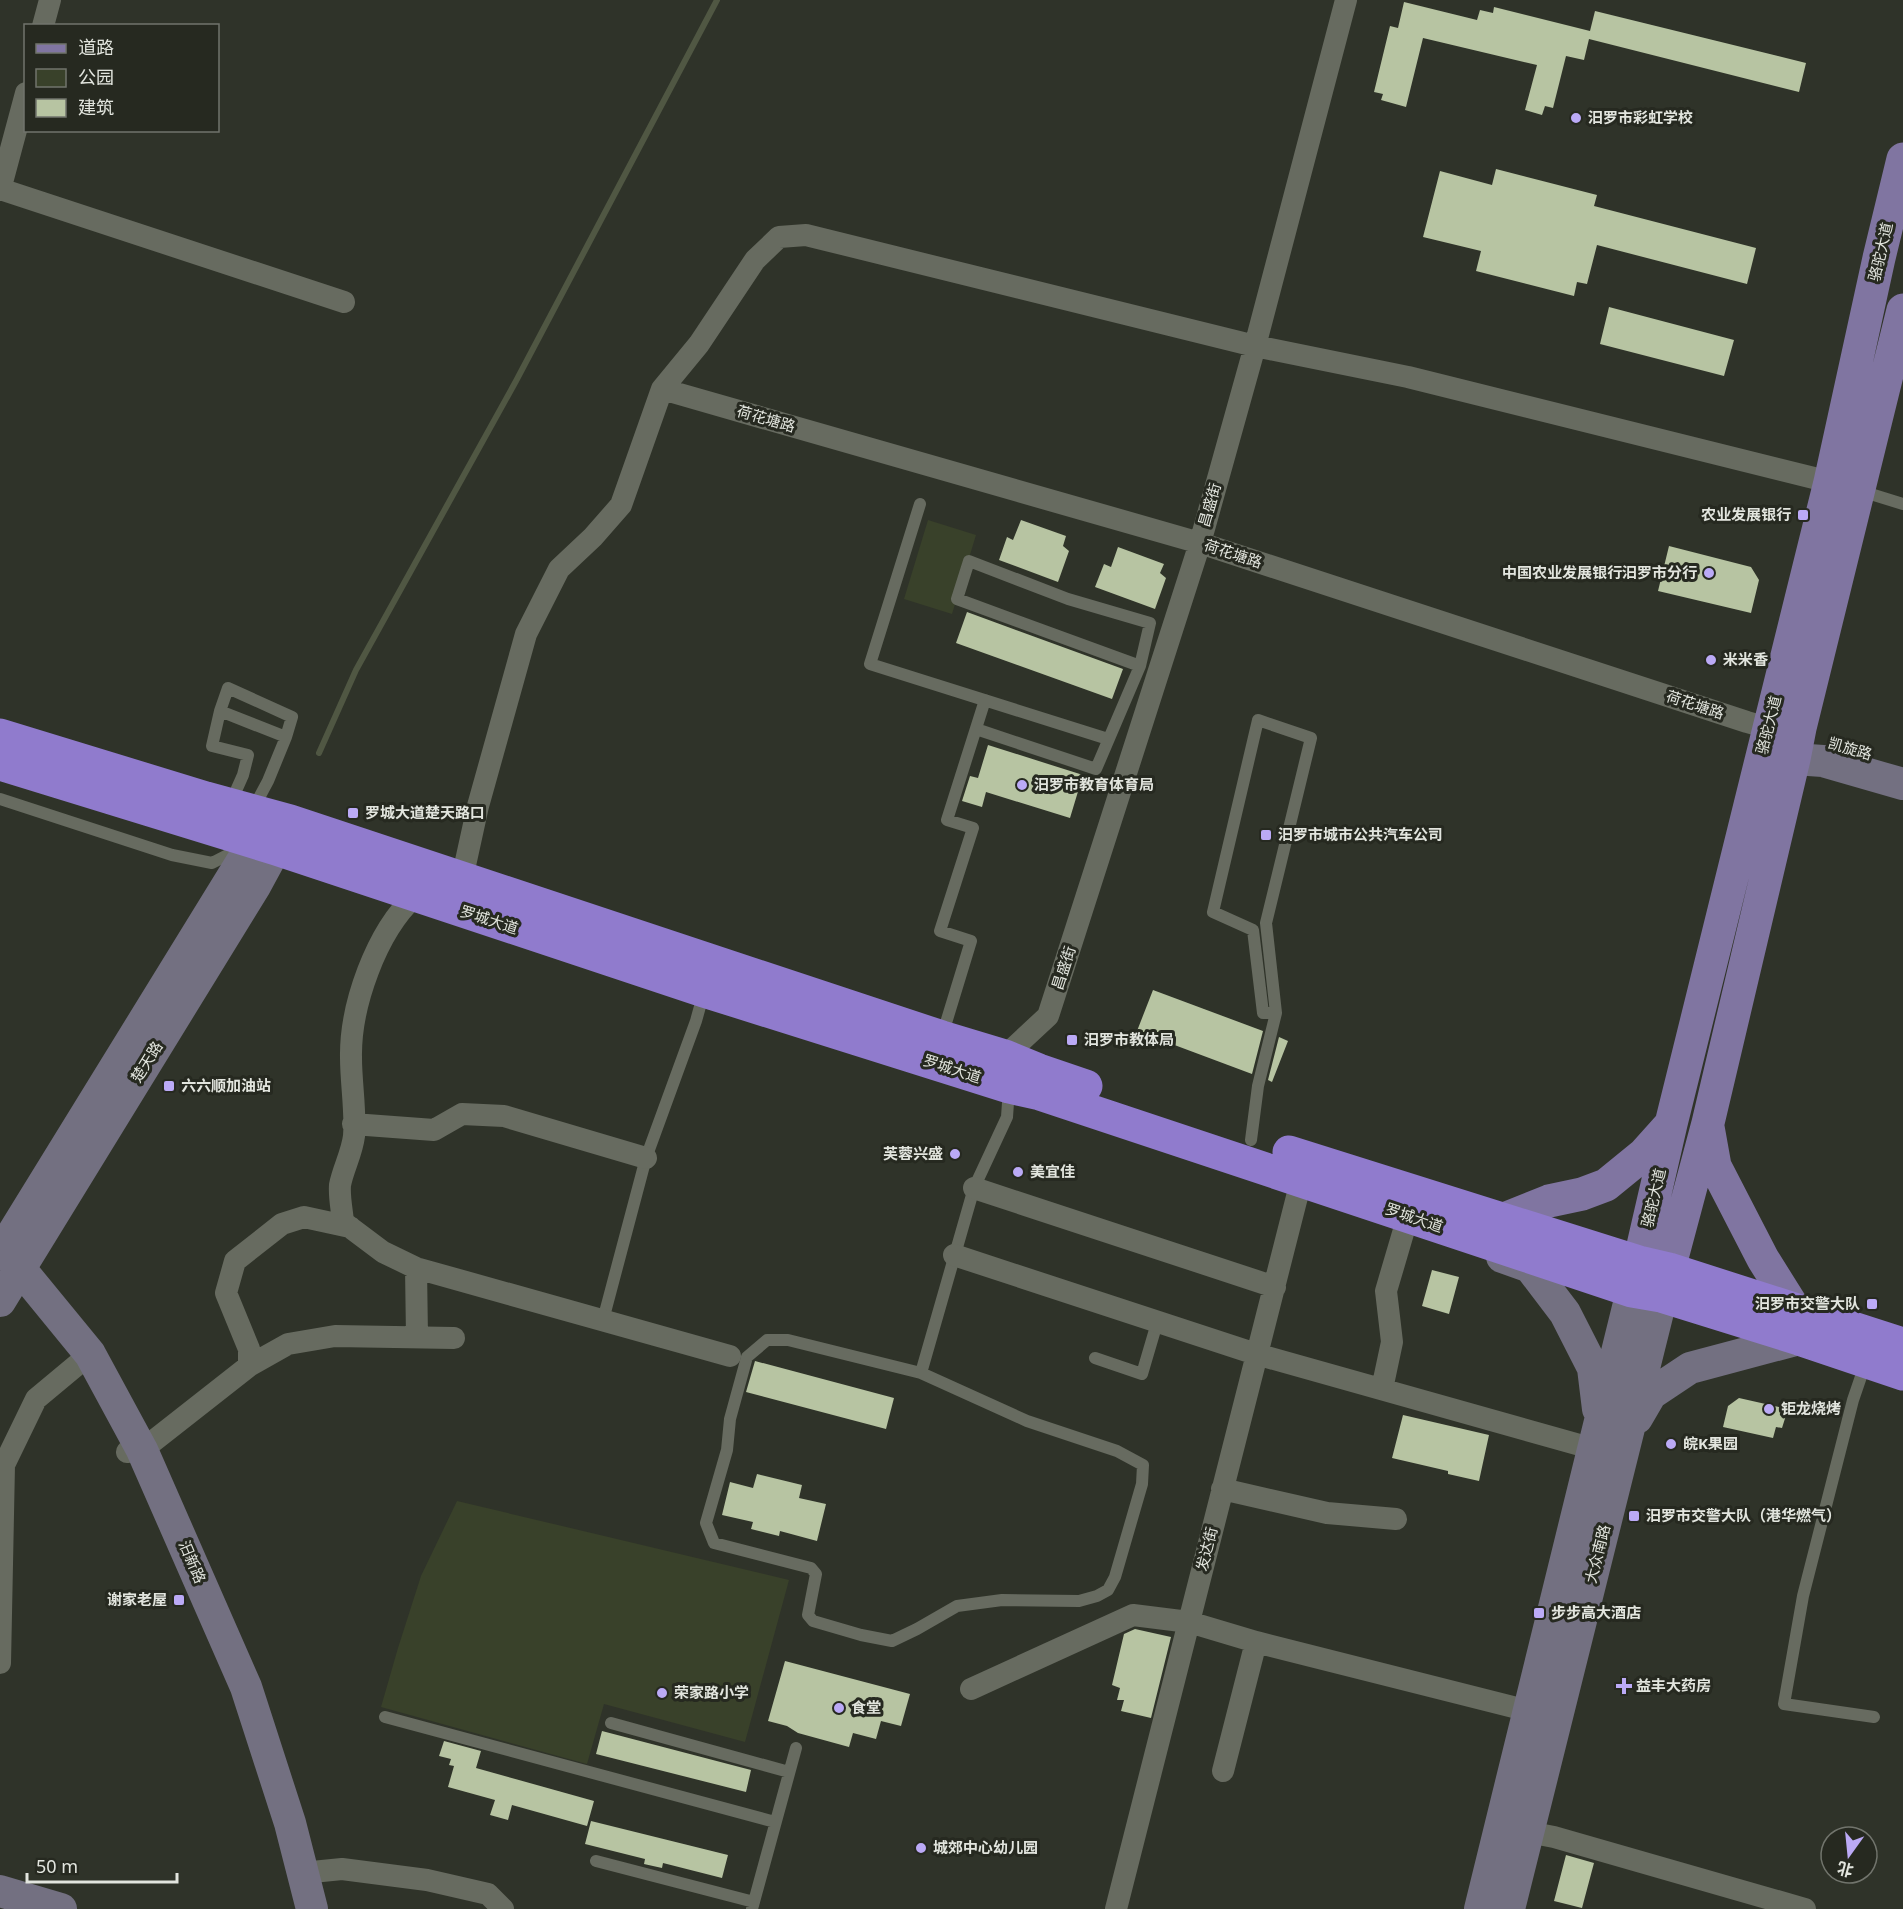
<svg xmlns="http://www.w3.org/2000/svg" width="1903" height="1909" font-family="'Noto Sans','Noto Sans SC',sans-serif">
	<rect width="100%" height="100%" fill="#2f3329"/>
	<!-- green -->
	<path fill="#39412a" d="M928,520L976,535L952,614L904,599Z
		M457,1501L789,1580L745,1742L604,1704L587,1764L381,1707L398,1648L421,1576Z"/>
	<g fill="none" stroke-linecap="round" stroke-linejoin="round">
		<!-- stream -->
		<path stroke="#505743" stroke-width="6" d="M319,753L356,670L516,381L717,0"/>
	</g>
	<!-- building -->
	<path fill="#b7c4a2" d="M1404,2L1477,20L1480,10L1493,13L1494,7L1590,31L1595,11L1806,63L1799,92L1589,39L1584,60L1566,56L1553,108L1545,106L1542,115L1525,110L1537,65L1423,38L1406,107L1381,100L1383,94L1374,92L1390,26L1398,28Z
		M1496,169L1597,195L1594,206L1756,248L1747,284L1597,245L1587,284L1577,282L1574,296L1476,271L1481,251L1423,237L1440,171L1492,185Z
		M1609,307L1734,340L1724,376L1600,344Z
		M1021,520L1066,536L1063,546L1069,551L1058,582L999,560L1007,537L1013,540Z
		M1669,546L1751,567L1759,580L1751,613L1658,591Z
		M1118,547L1164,564L1160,573L1166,578L1155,609L1095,587L1104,564L1111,567Z
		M967,612L1123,669L1112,699L956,643Z
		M988,745L1083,775L1070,818L986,792L982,807L962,801L970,776L978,778Z
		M1153,990L1263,1031L1252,1074L1137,1031Z
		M1279,1037L1288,1041L1272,1082L1268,1080Z
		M1432,1270L1459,1277L1449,1314L1422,1306Z
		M755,1361L894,1398L886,1429L746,1392Z
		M1739,1398L1788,1409L1782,1428L1776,1427L1773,1438L1723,1427L1728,1406Z
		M1403,1415L1489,1435L1479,1481L1448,1474V1471L1392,1458Z
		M757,1474L802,1485L799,1498L826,1504L817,1541L780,1531L779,1536L751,1529L753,1522L722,1515L730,1482L753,1488Z
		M1135,1629L1171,1637L1151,1718L1121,1711L1124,1700H1117L1120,1688L1112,1685L1124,1634Z
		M785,1661L910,1694L901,1726L881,1721L876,1739L853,1733L849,1747L798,1733L787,1726L768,1721Z
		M602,1731L751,1770L746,1792L596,1754Z
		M444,1741L481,1751L476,1768L594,1801L587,1826L512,1805L508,1820L490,1815L495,1800L448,1787L454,1766L449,1765L451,1759L439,1756Z
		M591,1821L728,1855L722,1878L663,1863L662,1868L644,1864L645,1859L585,1844Z
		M1566,1855L1594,1863L1582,1908L1554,1901Z"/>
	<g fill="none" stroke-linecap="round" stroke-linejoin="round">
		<!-- lane -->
		<path stroke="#676b60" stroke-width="12" d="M1861,491L1903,504
			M920,504L870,664L1108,739
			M220,711L228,688L292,717L286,737
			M976,729L1096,769L1140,666L1150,623L1068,599L969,561L957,599L1140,666
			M0,799L172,855L212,863L241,848
			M231,802L243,775L248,755L212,746L220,711L286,737L268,781L253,809
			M942,1036L971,941L940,931L973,828L947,820L985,700
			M1251,1140L1258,1086L1276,1013L1266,923L1311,738L1258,720L1213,912L1253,930L1263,1013H1276
			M603,1320L646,1158L696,1021L704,992
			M767,1340H788L921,1373L1027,1421L1117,1451L1143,1465L1142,1484L1115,1577L1108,1590L1097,1596L1079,1601L1002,1600L957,1606L917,1629L892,1641L861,1635L813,1621L808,1615L816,1574L811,1568L714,1543L706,1523L727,1450L730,1419L747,1357Z
			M1095,1358L1142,1374L1157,1323
			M1866,1362L1853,1400L1803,1596L1784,1704L1874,1717
			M921,1373L974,1188L1007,1117L1009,1088
			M385,1717L775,1822
			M611,1723L789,1772
			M596,1861L754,1902
			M752,1909L796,1748"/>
		<!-- street -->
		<path stroke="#676b60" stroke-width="22" d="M43,26L50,0
			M0,189L344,302
			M0,190L26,93
			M662,389L1200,543L1747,722L1768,728H1783
			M462,879L478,806L526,634L559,569L593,537L621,505L662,389L699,344L755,260L779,237L806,235L1255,346L1408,377L1830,482
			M415,896C376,932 350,1006 351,1058C351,1083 356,1112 354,1136C352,1153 343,1169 340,1185C339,1197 342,1210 343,1222L383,1252L416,1268L730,1356
			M1005,1056L1048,1016L1200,543L1255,346L1346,0
			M353,1124L434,1130L462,1114L504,1116L646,1158
			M974,1188L1275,1287
			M954,1255L1256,1354L1594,1449
			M416,1268L417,1337
			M249,1366L288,1344L335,1336L454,1338
			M1382,1389L1392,1342L1386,1291L1406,1223
			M127,1452L142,1450L249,1366V1349L226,1293L235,1261L282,1224L304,1217L350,1227
			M1222,1489L1327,1513L1396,1519
			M0,1663L4,1465L36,1399L90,1354
			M971,1689L1133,1615L1189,1622L1256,1642L1529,1711
			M1223,1771L1256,1642
			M1528,1832L1554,1837L1805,1909
			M302,1873L342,1869L427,1880L488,1894L503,1909
			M1116,1909L1299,1189"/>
		<!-- secondary -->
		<path stroke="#737081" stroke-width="32" d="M1778,740L1794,759L1823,761L1903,784
			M4,1249L90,1354L142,1450L246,1687L290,1823L312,1909
			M0,1254L268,819
			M1502,1257L1530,1267L1565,1313L1593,1368L1598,1409
			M0,1301L255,886L287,827
			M1637,1418L1651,1394L1690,1368L1799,1339
			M0,1891L61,1909
			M1480,1909L1632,1291
			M1509,1909L1668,1272"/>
		<!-- primary -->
		<path stroke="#8075a1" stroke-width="33" d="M1708,1127L1715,1166L1763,1259L1795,1310
			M1504,1219L1549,1201L1582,1194L1606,1185L1644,1154L1670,1125
			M1669,1269L1708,1123L1794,759L1800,728L1903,310
			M1633,1289L1671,1124L1830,482L1879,258L1903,159"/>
		<!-- highway -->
		<path stroke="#907bcd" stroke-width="33" d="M0,735L206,798L290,821L942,1037L1005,1056L1039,1070L1086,1086
			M0,764L276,849L704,991L1009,1087L1040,1094L1632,1291L1661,1296L1799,1339L1903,1374
			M1289,1152L1639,1262L1669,1269L1903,1344"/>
	</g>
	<!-- markers -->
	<g fill="#bbaaf6" stroke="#262920" stroke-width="2">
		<circle cx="1576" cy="118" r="6"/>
		<rect x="1797" y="509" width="12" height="12" rx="3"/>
		<circle cx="1709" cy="573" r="6"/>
		<circle cx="1711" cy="660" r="6"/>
		<circle cx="1022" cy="785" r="6"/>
		<rect x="347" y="807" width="12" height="12" rx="3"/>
		<rect x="1260" y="829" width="12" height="12" rx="3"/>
		<rect x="1066" y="1034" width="12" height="12" rx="3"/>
		<rect x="163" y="1080" width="12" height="12" rx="3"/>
		<circle cx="955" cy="1154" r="6"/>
		<circle cx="1018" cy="1172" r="6"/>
		<rect x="1866" y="1298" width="12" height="12" rx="3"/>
		<circle cx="1769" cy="1409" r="6"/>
		<circle cx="1671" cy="1444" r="6"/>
		<rect x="1628" y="1510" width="12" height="12" rx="3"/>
		<rect x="173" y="1594" width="12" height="12" rx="3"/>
		<rect x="1533" y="1607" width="12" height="12" rx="3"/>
		<path d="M1621 1677h6v6h6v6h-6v6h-6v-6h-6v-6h6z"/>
		<circle cx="662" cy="1693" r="6"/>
		<circle cx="839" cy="1708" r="6"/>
		<circle cx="921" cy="1848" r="6"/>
	</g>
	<g text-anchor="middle" stroke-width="6" stroke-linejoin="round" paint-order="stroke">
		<!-- poi labels -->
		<g font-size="15" font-weight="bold" fill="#e2e5de" stroke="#262920" text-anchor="start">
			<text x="1588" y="123">汨罗市彩虹学校</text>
			<text x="1791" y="520" text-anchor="end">农业发展银行</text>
			<text x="1697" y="578" text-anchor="end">中国农业发展银行汨罗市分行</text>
			<text x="1723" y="665">米米香</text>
			<text x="1034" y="790">汨罗市教育体育局</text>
			<text x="365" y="818">罗城大道楚天路口</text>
			<text x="1278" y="840">汨罗市城市公共汽车公司</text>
			<text x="1084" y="1045">汨罗市教体局</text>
			<text x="181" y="1091">六六顺加油站</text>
			<text x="943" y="1159" text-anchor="end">芙蓉兴盛</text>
			<text x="1030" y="1177">美宜佳</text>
			<text x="1860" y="1309" text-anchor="end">汨罗市交警大队</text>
			<text x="1781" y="1414">钜龙烧烤</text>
			<text x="1683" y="1449">皖K果园</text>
			<text x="1646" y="1521">汨罗市交警大队（港华燃气）</text>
			<text x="167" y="1605" text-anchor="end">谢家老屋</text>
			<text x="1551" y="1618">步步高大酒店</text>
			<text x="1636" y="1691">益丰大药房</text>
			<text x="674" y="1698">荣家路小学</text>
			<text x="851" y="1713">食堂</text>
			<text x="933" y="1853">城郊中心幼儿园</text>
		</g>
		<!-- street labels -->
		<g font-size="15" fill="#e2e5de" stroke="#262920">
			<text transform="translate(1881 252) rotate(-77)" y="5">骆驼大道</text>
			<text transform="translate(766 419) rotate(16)" y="5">荷花塘路</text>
			<text transform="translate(1210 505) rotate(-74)" y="5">昌盛街</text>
			<text transform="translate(1233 554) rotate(18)" y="5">荷花塘路</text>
			<text transform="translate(1695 705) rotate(18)" y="5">荷花塘路</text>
			<text transform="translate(1769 725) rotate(-76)" y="5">骆驼大道</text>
			<text transform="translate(1850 749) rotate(16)" y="5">凯旋路</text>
			<text transform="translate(489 920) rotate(18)" y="5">罗城大道</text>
			<text transform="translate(1064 968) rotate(-72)" y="5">昌盛街</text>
			<text transform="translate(147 1062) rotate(-58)" y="5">楚天路</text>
			<text transform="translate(952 1069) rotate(18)" y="5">罗城大道</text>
			<text transform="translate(1654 1198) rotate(-77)" y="5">骆驼大道</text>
			<text transform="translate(1414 1218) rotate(19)" y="5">罗城大道</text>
			<text transform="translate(1207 1549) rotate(-76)" y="5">发达街</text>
			<text transform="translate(1598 1554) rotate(-76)" y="5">大众南路</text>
			<text transform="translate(192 1562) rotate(67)" y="5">汨新路</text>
		</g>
	</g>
	<!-- legend -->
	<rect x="24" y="24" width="195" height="108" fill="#262920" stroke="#71746c" stroke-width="1.5"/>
	<rect x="36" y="44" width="30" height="9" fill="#8075a1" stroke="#71746c" stroke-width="1.5"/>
	<text x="78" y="54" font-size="18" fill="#e2e5de">道路</text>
	<rect x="36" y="69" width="30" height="18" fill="#39412a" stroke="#71746c" stroke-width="1.5"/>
	<text x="78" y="84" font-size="18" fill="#e2e5de">公园</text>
	<rect x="36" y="99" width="30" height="18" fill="#b7c4a2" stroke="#71746c" stroke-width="1.5"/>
	<text x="78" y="114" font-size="18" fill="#e2e5de">建筑</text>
	<!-- north arrow -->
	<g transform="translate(1849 1855) rotate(195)"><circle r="28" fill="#262920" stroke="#71746c" stroke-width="1.5"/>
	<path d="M0-4.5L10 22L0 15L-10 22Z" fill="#bbaaf6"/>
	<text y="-9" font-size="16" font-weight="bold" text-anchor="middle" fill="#e2e5de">北</text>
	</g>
	<!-- scale -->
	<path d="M27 1873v9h150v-9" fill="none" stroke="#e2e5de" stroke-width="3"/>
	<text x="36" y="1873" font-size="18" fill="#e2e5de" stroke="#262920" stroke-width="4.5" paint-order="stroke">50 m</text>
</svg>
